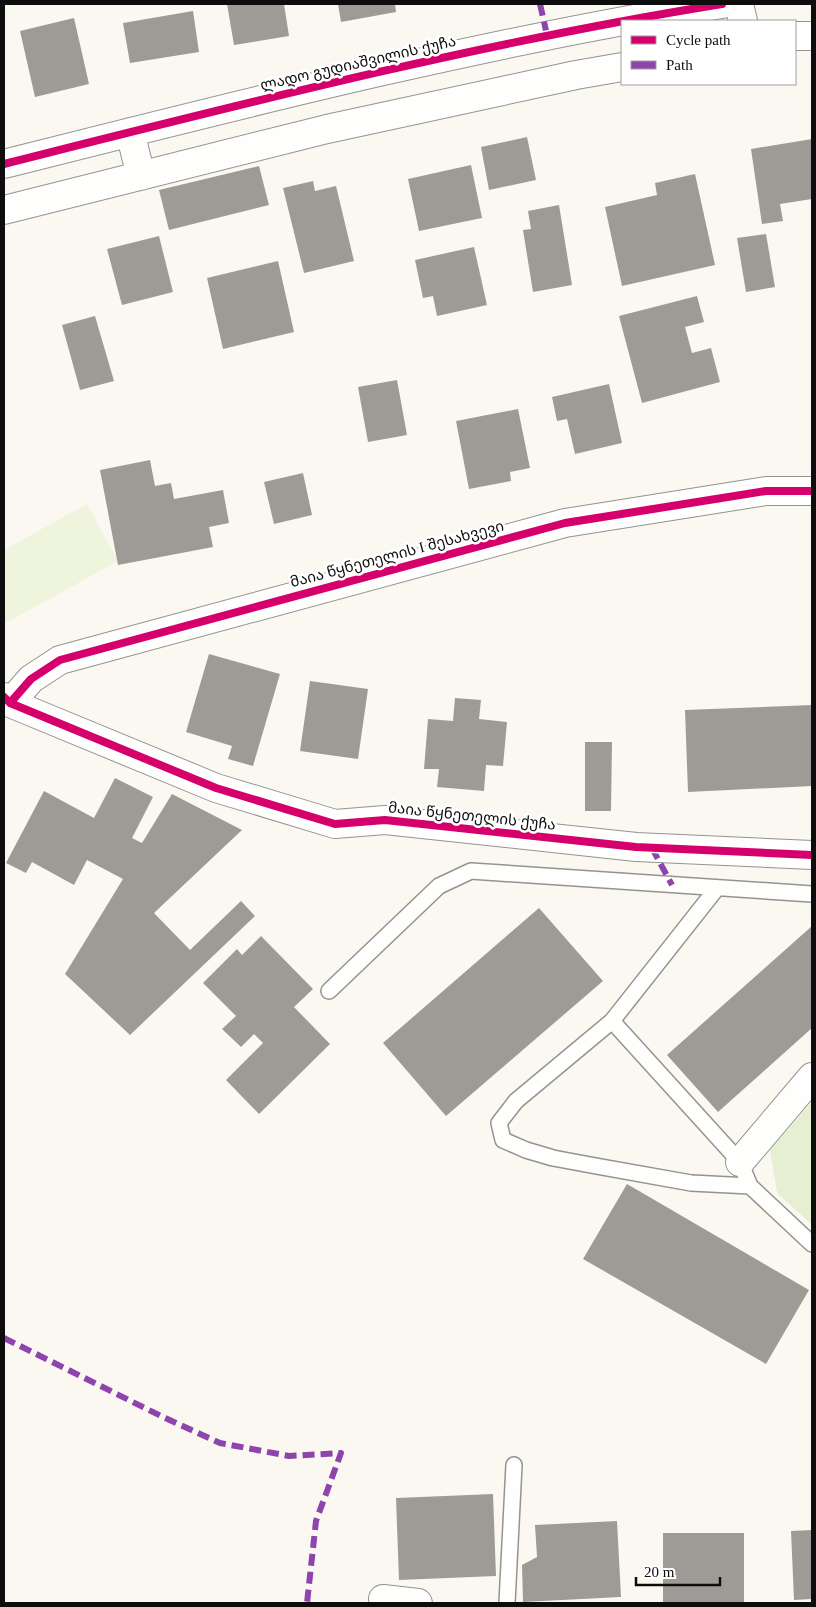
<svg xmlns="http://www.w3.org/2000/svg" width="816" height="1607" font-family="'Times New Roman','Noto Sans Georgian',serif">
	<rect width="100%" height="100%" fill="#fbf8f1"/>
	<!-- green -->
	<path fill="#e6efd2" d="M812,1102V1225L777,1193L770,1150Z"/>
	<!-- pitch -->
	<path fill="#eff4dc" d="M87,504L118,561L4,624V550Z"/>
	<!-- building -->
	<path fill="#9e9b97" d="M227,4H284L289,36L234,45Z
		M338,4H395L396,12L341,22Z
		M193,11L199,52L130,63L123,23Z
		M74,18L89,84L35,97L20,31Z
		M527,137L536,180L489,190L481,147Z
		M812,139V199L780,204L783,221L762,224L751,149Z
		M471,165L482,218L419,231L408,179Z
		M259,166L269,205L169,230L159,190Z
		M695,174L715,265L622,286L605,207L657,195L655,183Z
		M313,181L315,191L336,186L354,261L304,273L283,188Z
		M559,205L572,285L533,292L523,230L531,229L528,211Z
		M766,234L775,287L746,292L737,238Z
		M159,236L173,292L122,305L107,249Z
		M474,247L487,305L437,316L433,296L423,298L415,260Z
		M278,261L294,332L223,349L207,278Z
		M697,296L704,322L685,327L692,353L711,348L720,382L642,403L619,316Z
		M95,316L114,381L80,390L62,325Z
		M397,380L407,435L368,442L358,387Z
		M609,384L622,443L575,454L567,419L557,421L552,397Z
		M518,409L530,468L510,472L511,481L469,489L456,421Z
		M150,460L155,486L171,483L174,499L223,490L229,523L209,527L213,547L118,565L100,470Z
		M303,473L312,515L274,524L264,482Z
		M209,654L280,674L253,766L228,759L232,746L186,732Z
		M310,681L368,689L358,759L300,751Z
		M455,698L481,700L479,719L507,722L503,766L486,765L484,791L437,787L439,769H424L428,719L453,721Z
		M812,705V786L688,792L685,710Z
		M585,742H612L611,811H585Z
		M115,778L153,797L132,838L142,843L172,794L242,830L154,913L190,950L241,901L255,916L130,1035L65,974L123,879L87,860L74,885L32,862L26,873L6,863L44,791L94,818Z
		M539,908L603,981L446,1116L383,1043Z
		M812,926V1028L718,1112L667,1055Z
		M261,936L313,989L294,1007L330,1044L259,1114L226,1080L263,1043L254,1034L241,1047L222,1029L236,1016L203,983L237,949L242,955Z
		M627,1184L809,1290L766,1364L583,1259Z
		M493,1494L496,1576L399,1580L396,1498Z
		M617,1521L621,1597L523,1602L522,1565L537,1557L535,1525Z
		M812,1530V1599L794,1600L791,1531Z
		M663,1533H744V1603H663Z"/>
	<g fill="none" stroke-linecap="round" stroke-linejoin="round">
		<!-- lane casing -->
		<g stroke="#949390" stroke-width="18">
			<path id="lane" d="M717,888L612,1021L740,1162L750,1186L812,1244
				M329,991L439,886L471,871L812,894
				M612,1021L516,1101L499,1123L503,1140L526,1150L553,1158L596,1166L691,1183L750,1186
				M507,1603L514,1465"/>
		</g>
		<!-- street casing -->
		<g stroke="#949390" stroke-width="30">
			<path id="street" d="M739,4L743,21
				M795,36H812
				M130,132L141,176
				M4,164C242,104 479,43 722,4
				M4,210L327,129L576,75L622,67
				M4,697L10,703L216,788L335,824L385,820L636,847L812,855
				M10,703L31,679L60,660L565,523L766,491H812
				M740,1162L812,1077
				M383,1599L418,1603"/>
		</g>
		<!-- lane -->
		<use href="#lane" stroke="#fefefd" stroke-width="15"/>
		<!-- street -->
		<use href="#street" stroke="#fefefd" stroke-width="28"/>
		<!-- quiet -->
		<path stroke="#8e44ad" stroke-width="6" stroke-dasharray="12 6" stroke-linecap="butt" d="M540,4L547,35
			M652,848L672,885
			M4,1338L163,1417L220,1443L289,1456L341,1453L316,1521L307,1603"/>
		<!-- cycleway casing -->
		<g stroke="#fff" stroke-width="11">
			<path id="cycleway" d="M4,164C242,104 479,43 722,4
				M4,697L10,703L216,788L335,824L385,820L636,847L812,855
				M10,703L31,679L60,660L565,523L766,491H812"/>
		</g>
		<!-- cycleway -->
		<use href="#cycleway" stroke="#d6006c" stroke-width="8"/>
	</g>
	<g text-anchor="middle" stroke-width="5" stroke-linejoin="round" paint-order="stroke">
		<!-- street labels -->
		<g font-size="15" fill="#0d0d0d" stroke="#fff">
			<text transform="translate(358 63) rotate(-13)" y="5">ლადო გუდიაშვილის ქუჩა</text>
			<text transform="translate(397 554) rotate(-15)" y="5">მაია წყნეთელის I შესახვევი</text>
			<text transform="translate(472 816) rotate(6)" y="5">მაია წყნეთელის ქუჩა</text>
		</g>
	</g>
	<!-- border -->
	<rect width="816" height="1607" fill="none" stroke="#0d0d0d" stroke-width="10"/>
	<!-- legend -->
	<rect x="621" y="20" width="175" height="65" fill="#ffffff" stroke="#9e9e9e"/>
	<rect x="631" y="36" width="25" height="8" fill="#d6006c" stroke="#9e9e9e"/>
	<text x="666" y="45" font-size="15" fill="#0d0d0d">Cycle path</text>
	<rect x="631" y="61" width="25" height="8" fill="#8e44ad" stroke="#9e9e9e"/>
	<text x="666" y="70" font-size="15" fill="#0d0d0d">Path</text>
	<!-- scale -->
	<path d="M636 1577v8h84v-8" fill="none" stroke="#0d0d0d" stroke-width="2.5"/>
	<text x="644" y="1577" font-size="15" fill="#0d0d0d" stroke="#ffffff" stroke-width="4" paint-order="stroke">20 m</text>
</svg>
